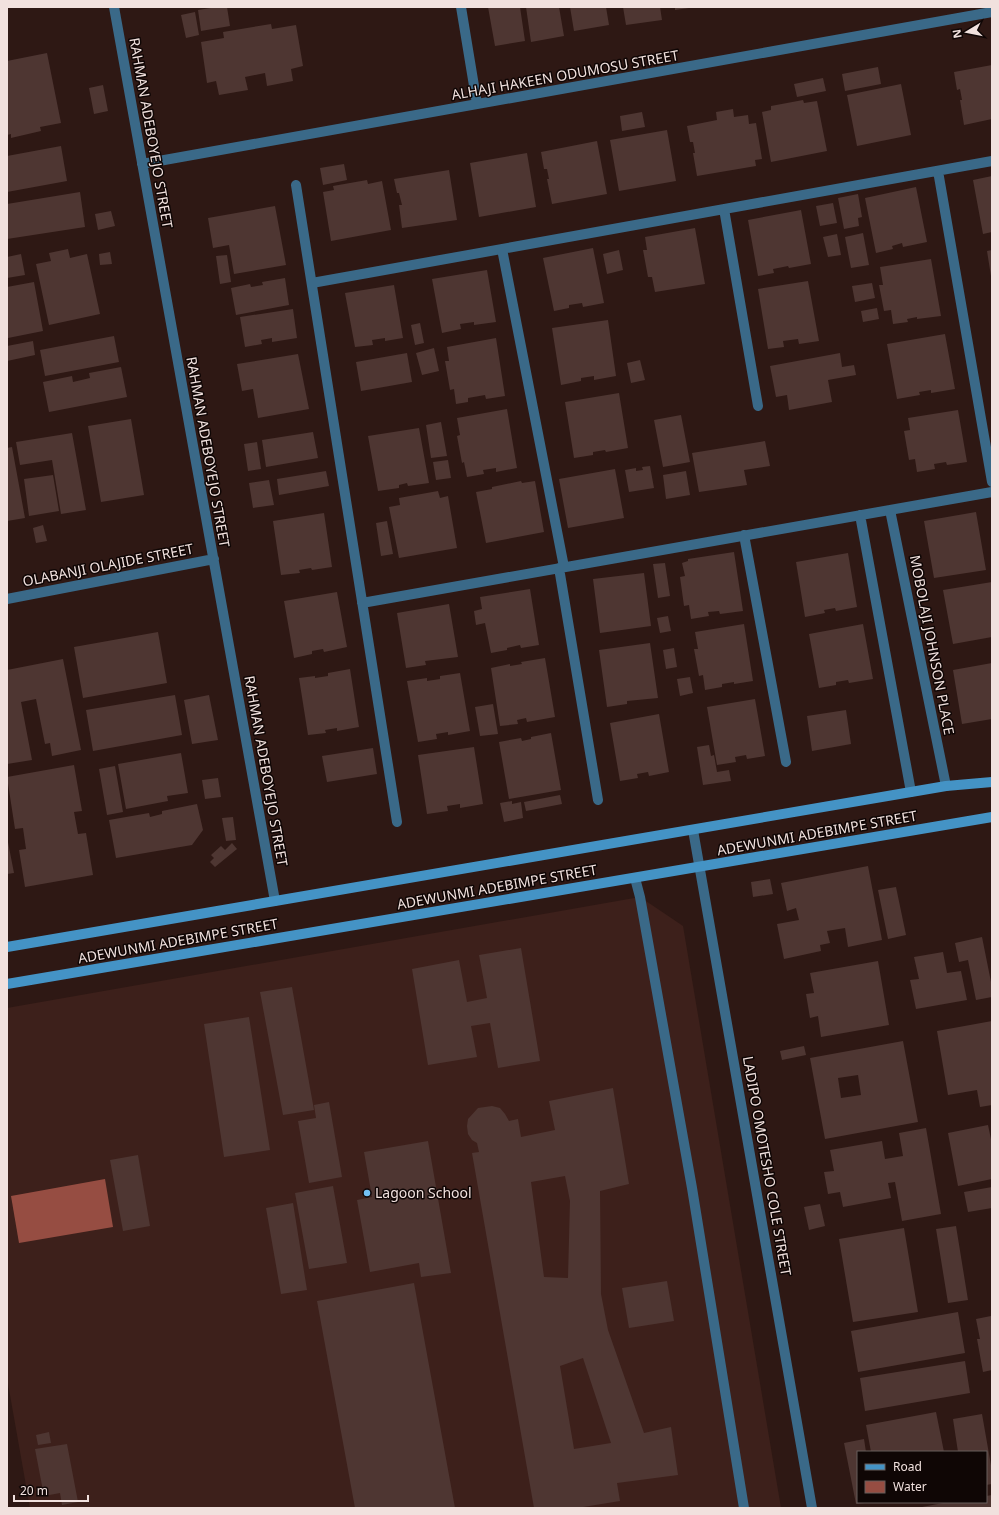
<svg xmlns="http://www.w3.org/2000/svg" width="999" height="1515" font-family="'Noto Sans',sans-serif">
	<rect width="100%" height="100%" fill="#2e1814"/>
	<!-- built -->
	<path fill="#3d201b" d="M640,897L683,926L781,1508H30L7,1378V1008Z"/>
	<!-- water -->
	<path fill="#964d42" d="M105,1179L113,1227L19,1243L11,1196Z"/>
	<!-- building -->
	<path fill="#4e3632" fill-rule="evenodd" d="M217,7H227L230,26L201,31L198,10Z
		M488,7H520L525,41L495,46Z
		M526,7H559L564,36L531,42Z
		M570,7H606L609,25L574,31Z
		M623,7H660L662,20L626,25Z
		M675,7H689V8L675,10Z
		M195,12L199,35L186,38L181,15Z
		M271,24L272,29L296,25L303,66L291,69L293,81L267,86L265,73L245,77L248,90L219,95L216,81L207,83L201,42L224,38L223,32Z
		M47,53L61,123L40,127L41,131L11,138V134L7,135V61Z
		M992,65V119L964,125L960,100H962L960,89L957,90L954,72Z
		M878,67L881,84L845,91L842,74Z
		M823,78L826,91L797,97L794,84Z
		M901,84L911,135L857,146L847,95Z
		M103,85L108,111L94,114L89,88Z
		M803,100L804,103L817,101L827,151L771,162L762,112L771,110V106Z
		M733,109L734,117L748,115L749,124L756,123L762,159L755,160L756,166L697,176L693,153H695L693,142H690L687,126L717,120L716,112Z
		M642,112L645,127L622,131L620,116Z
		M667,130L676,181L619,191L610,140Z
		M597,141L607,194L552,204L547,179H549L547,169H544L541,152Z
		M61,146L67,181L7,192V156Z
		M527,153L536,207L479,217L470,163Z
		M344,164L347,180L323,185L320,168Z
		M449,170L457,220L402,228L399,205H402L399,193H397L394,179Z
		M992,176V232L983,234L973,180Z
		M367,180L368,184L382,181L391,230L331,241L323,192L334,190L333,186Z
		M916,187L927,242L903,247L902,243L892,246L893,249L876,253L865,198Z
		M80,192L85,227L7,239V204Z
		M858,194L862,217L858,218L859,226L844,229L838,198Z
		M833,203L837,223L820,226L816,206Z
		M275,206L286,265L234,274L229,245L213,248L208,218Z
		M801,210L811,264L789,268L788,266L773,269L774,273L758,276L748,220Z
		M111,211L115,226L98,230L95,214Z
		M695,228L705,284L655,292L652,277H648L643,250H647L645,237Z
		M863,233L869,265L851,268L845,237Z
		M837,234L841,255L828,257L823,237Z
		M593,248L604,303L583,307L582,303L569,305V308L554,311L543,258Z
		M68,249L70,258L87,254L100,314L49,325L36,264L51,261L49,253Z
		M619,250L623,270L607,274L603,254Z
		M992,250V276H991L987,251Z
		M110,252L112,264L100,265L99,254Z
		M21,254L25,275L7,278V257Z
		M227,255L231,282L220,284L216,256Z
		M931,259L941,316L917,319V317L907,319L908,322L893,324L891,310L884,311L879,285H883L880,267Z
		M487,270L496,322L474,325V322L460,324L461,329L442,333L432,279Z
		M285,278L289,305L236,315L231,288L250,284L251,287L263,285L262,282Z
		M808,281L819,341L799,344L798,339L783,341L784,347L768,349L758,289Z
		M34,282L43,331L8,338L7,287Z
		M872,283L875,298L855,302L852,286Z
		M394,285L403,338L385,341V338L372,340L373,345L355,347L345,293Z
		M877,308L879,319L863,322L861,311Z
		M293,309L297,338L272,342V338L261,340L262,344L245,347L240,317Z
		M608,320L616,376L594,380V376L581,378V381L561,385L552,328Z
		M420,323L424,343L415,345L411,325Z
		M945,334L955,389L931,393V390L919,392L920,395L897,399L887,344Z
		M114,336L119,362L45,376L40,350Z
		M496,338L505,396L486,399L485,395L468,398V402L456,404L454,389L450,390L445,361H449L447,347Z
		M33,341L35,355L7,361V346Z
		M434,348L439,371L422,375L416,353Z
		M407,353L412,382L361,391L356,362Z
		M840,353L842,367L854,365L856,375L828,380L832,402L789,410L787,395L776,397L770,366Z
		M298,354L309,409L258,418L253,389L242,391L237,364Z
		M640,360L645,380L631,383L627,363Z
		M121,367L127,397L49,412L43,382L72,376L73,382L90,378L89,373Z
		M619,393L628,448L606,452L605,450L593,452V455L574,458L565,402Z
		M507,409L517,468L496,472V468L483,470L484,474L467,477L464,462L462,463L457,436L460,435L457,418Z
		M958,410L967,462L947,465L946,462L934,464L935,469L917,472L915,459L909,460L904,431L910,430L908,418Z
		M681,415L690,462L663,467L654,420Z
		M131,419L144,495L101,502L88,426Z
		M441,422L447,456L431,458L426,425Z
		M419,428L429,483L408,486L407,483L399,485V488L378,491L368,436Z
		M313,432L318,458L266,467L262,440Z
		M72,433L86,510L61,514L52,460L20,465L16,442Z
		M765,441L770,466L744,470L747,485L699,492L692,453Z
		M257,442L261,469L248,471L244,444Z
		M12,447L25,518L7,521V448Z
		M448,460L451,478L436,480L433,462Z
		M650,466L654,488L629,492L625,470L636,468V471L643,470L642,467Z
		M615,469L624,518L568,528L559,479Z
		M326,471L329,486L279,495L277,479Z
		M686,471L690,495L666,499L663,475Z
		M53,475L59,511L29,516L24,479Z
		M269,480L274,505L253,508L249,483Z
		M521,481L522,483L535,481L544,532L486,543L476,492L492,489V487Z
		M438,491L440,498L448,496L457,548L399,558L389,507L400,505L399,498Z
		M976,512L986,570L934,578L924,521Z
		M324,513L332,567L312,570L311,568L299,570L300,573L281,575L273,521Z
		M387,521L393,554L381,556L376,523Z
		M43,525L47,541L36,543L33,528Z
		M734,552L743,611L720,614L719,611L708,612L709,616L691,619L689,605L684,606L680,577L685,576L682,563L688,561V559Z
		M848,553L857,607L836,611L835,608L824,610L825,613L805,617L796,562Z
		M665,563L670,596L658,598L653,564Z
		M644,573L651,626L600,633L593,579Z
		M992,582V637L953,644L943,590Z
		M530,589L539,645L521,648L520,645L507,648V650L491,653L485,623L476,625L474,611L482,609L480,597Z
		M337,592L347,647L324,652L323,649L312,651V654L294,658L284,601Z
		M449,604L458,657L425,661L426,665L406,668L397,613Z
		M668,616L671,631L660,633L657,618Z
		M744,624L753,681L734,684V682L722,684V687L705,690L703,675L699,676L694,649H698L695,632Z
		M863,624L873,679L849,683L848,680L836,682V685L819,688L809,634Z
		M158,632L167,683L83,698L74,647Z
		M650,643L658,698L627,701V704L607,707L599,650Z
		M674,648L677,667L666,669L663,650Z
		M545,658L555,717L527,722L526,718L517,720L518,724L500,726L491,668L510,664V666L522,664L521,662Z
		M63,659L81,750L52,756L50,743L45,744L36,699L21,702L32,760L7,764V670Z
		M992,663V719L962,724L953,670Z
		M350,669L359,727L337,731V728L325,730L326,733L308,735L299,678L315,676V678L328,676V673Z
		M460,673L470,731L448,735V732L436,734L437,739L418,742L407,681L427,678V681L440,679V676Z
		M690,677L693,693L680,696L677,679Z
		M175,695L182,735L93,751L86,710Z
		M209,695L218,740L192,744L184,700Z
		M755,699L765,756L747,759L746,755L735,757L736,762L717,765L707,707Z
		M493,704L498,734L480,736L475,707Z
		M846,710L851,744L812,751L807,716Z
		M659,714L669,772L649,776L648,772L637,774L638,778L620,781L610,723Z
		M551,733L561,790L509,799L499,742L521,738L522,741L531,739V737Z
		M709,745L711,756L714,755L717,772L729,770L731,781L703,785L697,747Z
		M474,747L483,804L460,808V804L447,806L448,811L427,814L418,755Z
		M373,748L377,774L327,782L322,756Z
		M181,753L188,793L167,796L168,801L126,809L118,764Z
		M74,765L82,811L74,812L78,834L86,833L93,875L25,887L19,850L26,849L23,828L15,829L7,777Z
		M115,766L123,812L107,815L99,769Z
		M218,778L221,797L205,799L202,780Z
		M560,795L562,804L526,811L524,802Z
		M512,801V804L521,802L523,818L504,822L500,803Z
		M197,804L203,830L192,845L116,858L109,820L149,813L150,817L162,814V811Z
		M233,817L236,840L226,841L222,818Z
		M7,837L14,873L7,874Z
		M232,843L237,849L215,867L210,862L214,858L211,855L221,846L225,850Z
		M868,866L882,940L848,947L845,928L827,931L830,943L820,945L821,951L784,959L777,924L799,920L796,908L787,911L781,883Z
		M770,879L773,894L753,897L751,882Z
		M896,887L906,935L888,939L878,890Z
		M982,937L991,982H992V997L976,1000L968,960L959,962L955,943Z
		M521,948L540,1061L498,1068L490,1023L471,1026L477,1057L428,1065L412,969L459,960L467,1002L487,998L479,955Z
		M943,952L947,973L961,971L967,1000L916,1009L910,980L919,979L914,957Z
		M878,961L889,1025L821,1037L818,1016L810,1018L806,994L814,993L810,973Z
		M292,987L314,1110L283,1115L260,992Z
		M249,1017L270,1150L224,1157L204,1024Z
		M992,1021V1105L980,1107L977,1090L948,1095L937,1031Z
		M903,1041L918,1122L825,1139L810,1058ZM858,1075L861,1095L841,1098L838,1078Z
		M804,1046L806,1055L782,1060L780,1051Z
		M613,1088L629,1184L600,1191L601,1294L608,1330L644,1433L671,1427L678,1475L617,1483L620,1501L577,1508H534L472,1153L479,1152L477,1143L472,1140L468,1134L467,1126L468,1119L478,1108L492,1106L500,1108L505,1114L509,1121L518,1119L521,1137L555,1130L549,1101ZM565,1176L570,1201L568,1278L544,1277L531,1182ZM583,1358L611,1443L574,1449L560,1366Z
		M329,1102L342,1177L309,1183L298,1121L316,1118L314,1105Z
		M988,1125L992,1144V1179L958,1186L948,1133Z
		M926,1128L941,1214L902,1221L895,1182L888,1183L891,1198L843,1207L840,1192L828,1194L824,1172L834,1171L830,1150L882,1141L885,1159L903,1156L899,1133Z
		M428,1141L451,1273L421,1277L419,1263L370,1272L357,1200L372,1197L364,1152Z
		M138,1155L150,1226L123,1231L110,1160Z
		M333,1186L347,1263L309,1269L295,1193Z
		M992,1187V1208L968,1212L964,1192Z
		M293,1203L307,1290L281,1294L266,1208Z
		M820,1204L825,1226L809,1230L804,1207Z
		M956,1226L968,1300L948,1303L936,1229Z
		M904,1228L918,1312L853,1322L839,1239Z
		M667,1281L674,1321L629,1328L622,1288Z
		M414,1283L455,1508H355L317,1301Z
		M958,1312L965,1353L858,1372L851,1331Z
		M991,1316L992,1370L983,1372L977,1339H980L976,1319Z
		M965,1361L970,1393L865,1411L860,1378Z
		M936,1412L944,1452H871L866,1425Z
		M982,1414L992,1471V1484L986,1485V1452H958L953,1419Z
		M49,1432L51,1443L38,1445L36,1435Z
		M864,1439L866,1452H858V1502L865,1503L856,1504L844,1443Z
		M67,1444L78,1502L62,1505L60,1493L44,1496L35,1449Z
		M992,1495V1508H917L948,1502H986V1496Z"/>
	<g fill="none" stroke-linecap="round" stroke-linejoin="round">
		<!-- street -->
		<path stroke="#3a6988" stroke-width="10" d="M114,7L275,901
			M461,7L477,104
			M142,164L992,12
			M938,171L992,482
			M296,185L397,822
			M724,209L758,406
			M502,249L564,567
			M312,283L992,161
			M890,510L946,786
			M860,515L911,792
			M744,535L786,762
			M559,568L598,800
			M7,599L214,559
			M362,603L992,492
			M693,830L812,1508
			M635,878L640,897L692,1188L744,1508"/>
		<!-- secondary -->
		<path stroke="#4493c5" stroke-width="10" d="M7,947L911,792L946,786L992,782
			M7,984L992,817"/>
	</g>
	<!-- markers -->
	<circle fill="#73c1f5" stroke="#0f0605" stroke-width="1.5" cx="367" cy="1193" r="4"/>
	<g text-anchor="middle" stroke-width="3" stroke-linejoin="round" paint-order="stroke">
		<!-- street labels -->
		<g font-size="14" fill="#f1e1de" stroke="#0f0605">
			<text transform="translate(565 75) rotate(-10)" y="5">ALHAJI HAKEEN ODUMOSU STREET</text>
			<text transform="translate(151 133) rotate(80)" y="5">RAHMAN ADEBOYEJO STREET</text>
			<text transform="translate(208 452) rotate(80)" y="5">RAHMAN ADEBOYEJO STREET</text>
			<text transform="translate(108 565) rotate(-11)" y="5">OLABANJI OLAJIDE STREET</text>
			<text transform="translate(932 645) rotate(79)" y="5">MOBOLAJI JOHNSON PLACE</text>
			<text transform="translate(266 771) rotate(80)" y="5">RAHMAN ADEBOYEJO STREET</text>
			<text transform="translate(817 833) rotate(-10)" y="5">ADEWUNMI ADEBIMPE STREET</text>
			<text transform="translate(497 887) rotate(-10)" y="5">ADEWUNMI ADEBIMPE STREET</text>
			<text transform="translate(178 941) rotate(-10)" y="5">ADEWUNMI ADEBIMPE STREET</text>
			<text transform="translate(767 1166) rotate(80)" y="5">LADIPO OMOTESHO COLE STREET</text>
		</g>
		<!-- poi labels -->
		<g font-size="14" fill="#f1e1de" stroke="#0f0605" text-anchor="start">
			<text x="375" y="1198">Lagoon School</text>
		</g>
	</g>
	<!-- border -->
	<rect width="999" height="1515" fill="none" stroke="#f1e1de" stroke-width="16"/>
	<!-- legend -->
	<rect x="857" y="1451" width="130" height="52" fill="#0f0605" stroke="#695e5c"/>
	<rect x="865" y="1464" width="20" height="6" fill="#4493c5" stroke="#695e5c"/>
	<text x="893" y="1471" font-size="12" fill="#f1e1de">Road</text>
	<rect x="865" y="1481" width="20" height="12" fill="#964d42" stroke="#695e5c"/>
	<text x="893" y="1491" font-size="12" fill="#f1e1de">Water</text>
	<!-- north arrow -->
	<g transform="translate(967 32) rotate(260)" stroke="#0f0605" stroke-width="3" paint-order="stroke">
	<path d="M0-3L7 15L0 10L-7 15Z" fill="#f1e1de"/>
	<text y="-6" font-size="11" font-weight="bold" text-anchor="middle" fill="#f1e1de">N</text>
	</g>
	<!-- scale -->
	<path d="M14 1495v6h74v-6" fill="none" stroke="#f1e1de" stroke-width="2"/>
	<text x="20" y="1495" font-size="12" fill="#f1e1de" stroke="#0f0605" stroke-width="3" paint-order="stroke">20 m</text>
</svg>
